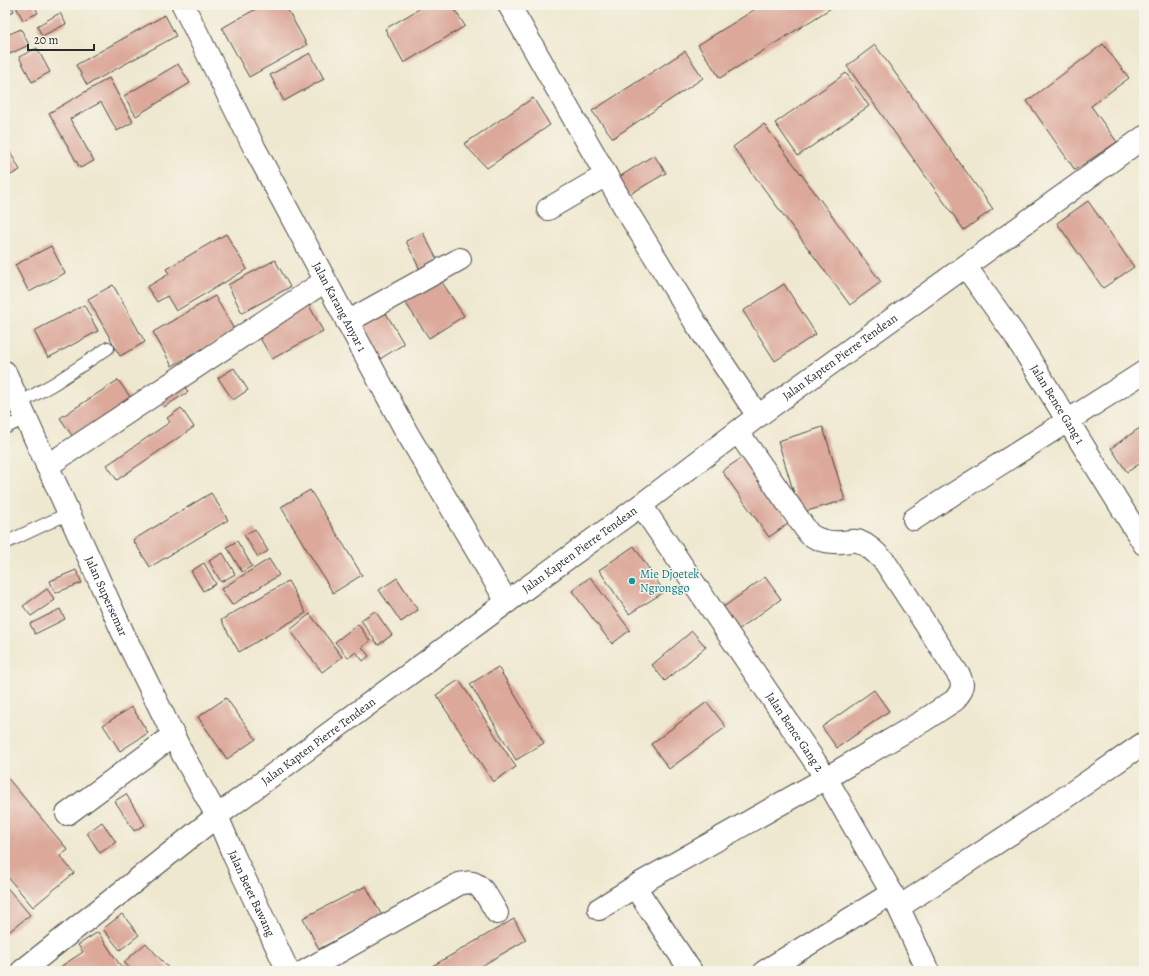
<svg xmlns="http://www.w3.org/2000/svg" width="1149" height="976" font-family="Alegreya,serif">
	<rect width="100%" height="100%" fill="#f7f3e8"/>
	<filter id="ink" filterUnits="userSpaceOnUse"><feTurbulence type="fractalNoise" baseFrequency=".025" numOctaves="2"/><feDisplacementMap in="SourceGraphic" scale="8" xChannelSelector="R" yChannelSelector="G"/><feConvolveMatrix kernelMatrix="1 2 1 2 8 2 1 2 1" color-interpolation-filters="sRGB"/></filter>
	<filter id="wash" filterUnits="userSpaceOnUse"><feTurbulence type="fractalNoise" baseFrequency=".012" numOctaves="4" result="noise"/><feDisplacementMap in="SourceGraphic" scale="16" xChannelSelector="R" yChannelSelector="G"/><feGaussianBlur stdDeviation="0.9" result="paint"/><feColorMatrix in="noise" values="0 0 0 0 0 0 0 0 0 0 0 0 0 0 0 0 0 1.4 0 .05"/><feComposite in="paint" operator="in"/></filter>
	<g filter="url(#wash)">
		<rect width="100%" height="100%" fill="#efe8d0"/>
		<g id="blocks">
			<!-- building -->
			<path fill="#dba89a" d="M5,5H11L14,11L5,16Z
				M15,5H34L38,13L23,20Z
				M263,5H285L307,45L249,77L222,28Z
				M426,5H452L465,26L404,63L385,29Z
				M762,5H836L720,78L698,45Z
				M60,13L66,24L42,36L37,26Z
				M165,15L176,36L87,85L76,65Z
				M21,29L29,45L5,56V36Z
				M1103,44L1129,78L1091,106L1117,142L1075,170L1027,101Z
				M875,45L993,209L964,230L847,66Z
				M37,48L50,72L32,82L19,57Z
				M685,51L703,78L613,138L592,111Z
				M310,53L324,79L284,101L270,75Z
				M178,64L190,83L136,116L124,96Z
				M846,73L869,106L798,156L775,123Z
				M109,78L133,122L117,131L101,102L70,119L94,161L80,168L49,113Z
				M533,98L550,125L487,168L464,144Z
				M764,124L881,282L850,305L733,147Z
				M5,143L20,170L5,178Z
				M654,155L666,173L627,196L616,179Z
				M1088,201L1134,267L1103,288L1057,223Z
				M423,233L440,265L422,274L406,241Z
				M226,234L247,269L176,311L167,296L157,302L147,287L169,274L166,269Z
				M51,246L65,273L29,292L15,265Z
				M275,260L290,287L242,313L228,285Z
				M440,279L464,316L429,338L405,302Z
				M784,284L816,334L775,361L743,311Z
				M113,285L145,342L120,356L88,299Z
				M215,296L235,331L172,366L153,332Z
				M306,300L323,331L272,359L255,329Z
				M84,305L98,331L48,358L34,331Z
				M383,308L404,344L375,362L354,325Z
				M234,368L248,390L233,400L218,378Z
				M118,380L133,401L75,440L60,418Z
				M181,380L188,392L164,407L157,395Z
				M181,408L194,427L117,480L107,465L170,422L167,418Z
				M1144,425V461L1127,472L1111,448Z
				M823,427L845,500L800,513L778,441Z
				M743,457L789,523L769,537L722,471Z
				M310,490L362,575L333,593L281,507Z
				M211,493L228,520L150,567L133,540Z
				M255,529L268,551L258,557L244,535Z
				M237,541L252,566L242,572L227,547Z
				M634,546L664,592L629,614L599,570Z
				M223,553L235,574L221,582L209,561Z
				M269,559L279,575L232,605L221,589Z
				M204,563L216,584L203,591L191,571Z
				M76,570L82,583L55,593L50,581Z
				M590,577L630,630L612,644L572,591Z
				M765,577L781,599L738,630L722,608Z
				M397,578L418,610L401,622L379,590Z
				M288,581L306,613L239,652L221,620Z
				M47,589L55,600L31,616L23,606Z
				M60,609L65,619L35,634L30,624Z
				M375,611L392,635L378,645L361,620Z
				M310,614L342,657L322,672L290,630Z
				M358,624L370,641L362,647L369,656L363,661L356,652L348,658L335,642Z
				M692,631L706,647L665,681L652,665Z
				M498,667L544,743L516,760L470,684Z
				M459,680L516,767L493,782L436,695Z
				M874,690L889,711L837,748L822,727Z
				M226,698L256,739L227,759L198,717Z
				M707,702L726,727L669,769L651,744Z
				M132,707L148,733L120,751L103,725Z
				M6,776L68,850L60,856L74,873L33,907L5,874V777Z
				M126,794L145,825L134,831L115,801Z
				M102,822L116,842L100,853L87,833Z
				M5,885L30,915L5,935Z
				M366,886L382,916L319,949L303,918Z
				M122,914L139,935L120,950L103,929Z
				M514,919L526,940L473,971H431L429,968Z
				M98,932L124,971H63L60,967L83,952L78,945Z
				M146,943L171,971H132L124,962Z"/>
		</g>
	</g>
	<g filter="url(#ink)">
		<use href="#blocks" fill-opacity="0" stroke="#484744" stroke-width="1"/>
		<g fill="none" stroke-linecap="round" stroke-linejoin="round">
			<!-- lane casing -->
			<g stroke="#484744" stroke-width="14">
				<path id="lane" d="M20,403L55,383L108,348
					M5,428L25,418
					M5,543L69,513"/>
			</g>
			<!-- street casing -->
			<g stroke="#484744" stroke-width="24">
				<g id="street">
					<path id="s1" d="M183,5L255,149L406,431L507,602"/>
					<path d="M509,5L625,208L695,322L758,416"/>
					<path d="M548,209L606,175"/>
					<path id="s2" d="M966,267L1014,334L1144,544"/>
					<path d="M347,322L460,259"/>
					<path d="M47,466L325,281"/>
					<path id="s3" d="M641,505L826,778L892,893L928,971"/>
					<path d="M914,519L1144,372"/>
					<path d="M67,814L174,735"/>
					<path d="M899,907L1054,805L1144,743"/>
					<path d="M599,909L639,884"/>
					<path d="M305,971L459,884C464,883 470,881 475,884C485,889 491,904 497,913"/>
					<path d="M691,971L639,893L638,889L639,884L826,778L923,721L955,700L961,691L962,684L960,677L885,562C877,554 869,545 858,541C852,540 847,542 842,542C829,543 819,541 809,534L738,432"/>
					<path d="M765,971L892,893"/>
				</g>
			</g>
			<!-- secondary casing -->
			<g stroke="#484744" stroke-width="24">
				<g id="secondary">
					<path id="s4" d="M5,372L123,633L183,755L217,816L234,856L288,971"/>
				</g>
			</g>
			<!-- primary casing -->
			<g stroke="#484744" stroke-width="24">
				<g id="primary">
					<path id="s5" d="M22,971L217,816L507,602L641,505L758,416L1144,137"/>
				</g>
			</g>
			<!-- lane -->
			<use href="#lane" stroke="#fff" stroke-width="12"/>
			<!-- street -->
			<use href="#street" stroke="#fff" stroke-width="22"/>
			<!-- secondary -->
			<use href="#secondary" stroke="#fff" stroke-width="22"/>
			<!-- primary -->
			<use href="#primary" stroke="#fff" stroke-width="22"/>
		</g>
	</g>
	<!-- markers -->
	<circle fill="#0f9aa8" stroke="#f7f3e8" stroke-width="1.5" cx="632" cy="581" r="4"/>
	<g text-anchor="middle" stroke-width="3" stroke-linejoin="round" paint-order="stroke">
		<!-- street labels -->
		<g font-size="12" fill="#2b2b2b" stroke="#f7f3e8">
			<text dy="4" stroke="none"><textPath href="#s1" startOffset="340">Jalan Karang Anyar 1</textPath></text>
			<text dy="4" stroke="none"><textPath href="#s5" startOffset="1023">Jalan Kapten Pierre Tendean</textPath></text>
			<text dy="4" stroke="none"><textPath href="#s2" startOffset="165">Jalan Bence Gang 1</textPath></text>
			<text dy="4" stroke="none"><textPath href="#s5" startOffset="699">Jalan Kapten Pierre Tendean</textPath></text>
			<text dy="4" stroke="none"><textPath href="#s4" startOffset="246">Jalan Supersemar</textPath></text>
			<text dy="4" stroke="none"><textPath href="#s3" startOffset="274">Jalan Bence Gang 2</textPath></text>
			<text dy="4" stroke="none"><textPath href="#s5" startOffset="375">Jalan Kapten Pierre Tendean</textPath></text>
			<text dy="4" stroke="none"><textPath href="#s4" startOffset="577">Jalan Betet Bawang</textPath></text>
		</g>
		<!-- culture labels -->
		<g font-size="12" fill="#0d838f" stroke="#f7f3e8" text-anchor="start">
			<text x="640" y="578">Mie Djoetek<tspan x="640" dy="14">Ngronggo</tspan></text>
		</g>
	</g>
	<!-- margin -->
	<rect width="1149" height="976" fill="none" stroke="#f7f3e8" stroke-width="20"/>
	<!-- scale -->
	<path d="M28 44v6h66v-6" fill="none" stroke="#2b2b2b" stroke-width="2"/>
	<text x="34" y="44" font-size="12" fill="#2b2b2b" stroke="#f7f3e8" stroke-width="3" paint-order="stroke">20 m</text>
</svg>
